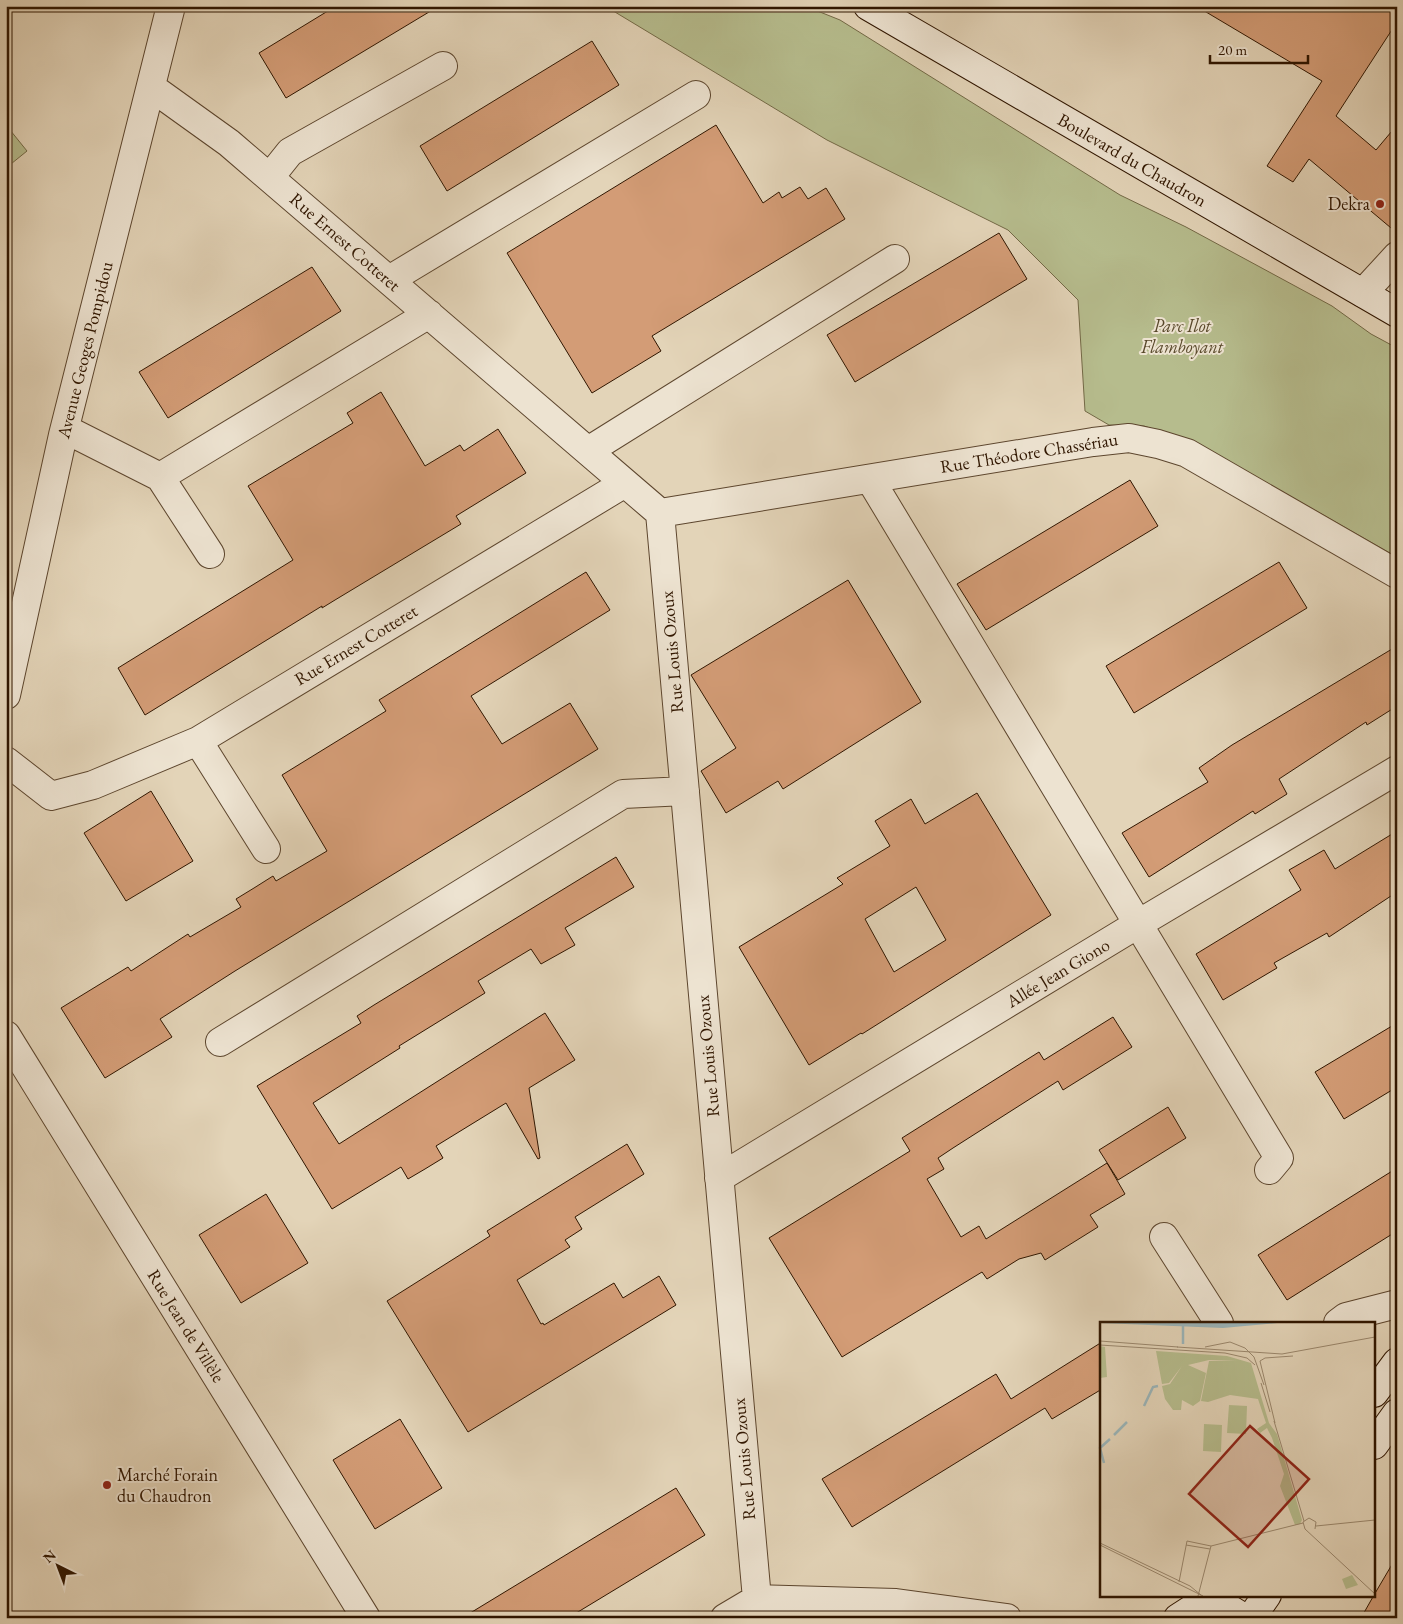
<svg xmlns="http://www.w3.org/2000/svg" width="1403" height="1624" font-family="'EB Garamond',serif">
	<rect width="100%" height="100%" fill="#e3d4b8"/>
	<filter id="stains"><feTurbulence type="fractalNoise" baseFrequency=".004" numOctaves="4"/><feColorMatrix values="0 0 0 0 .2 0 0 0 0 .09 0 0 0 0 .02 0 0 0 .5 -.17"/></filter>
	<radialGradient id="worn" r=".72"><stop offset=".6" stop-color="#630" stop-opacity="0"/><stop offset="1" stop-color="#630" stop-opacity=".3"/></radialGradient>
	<!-- green -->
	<path fill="#b6bc8d" stroke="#736946" d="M605,6H805L840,20L1120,195L1186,227L1332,306L1371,334L1397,348V557L1202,446L1144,426L1109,425L1085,411L1078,300L1008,230L827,140Z
		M6,125L27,151L6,168Z"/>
	<!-- building -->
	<path fill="#d39c76" stroke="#301600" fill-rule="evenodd" d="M336,6H439L286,98L259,53Z
		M1196,6H1397V22L1336,116L1376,150L1397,125V233L1309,159L1293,182L1267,166L1322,81Z
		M592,41L619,85L447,191L420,146Z
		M716,125L763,203L779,192L782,198L800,187L808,199L826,188L845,219L652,336L661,351L592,393L507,253Z
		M999,233L1027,279L855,382L827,335Z
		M312,267L341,311L168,418L139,372Z
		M381,392L425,466L460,445L464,451L498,429L526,473L456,516L461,524L335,600L322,608V606L145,715L118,668L293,560L248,486L353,423L347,413Z
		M1130,480L1158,526L986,630L957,584Z
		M1279,562L1307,608L1134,713L1106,666Z
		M586,572L610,610L471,696L502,744L570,703L598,749L235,971L160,1019L172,1037L105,1078L61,1008L128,967L131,971L188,934L190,937L241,907L236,899L254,888L273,876L276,881L327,851L282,775L386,711L379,700Z
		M848,580L921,702L783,789L778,781L726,813L701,771L736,748L691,675Z
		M1397,646V706L1367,725L1366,722L1279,779L1287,794L1255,814L1253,811L1149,877L1122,833L1208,782L1199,768L1232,745Z
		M151,791L193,861L126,901L84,833Z
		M977,793L1051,915L862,1034L861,1033L809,1065L739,947L843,884L837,878L890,846L875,821L911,799L925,824ZM916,887L946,940L894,972L865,919Z
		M1397,831V892L1329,937L1327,933L1274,963L1277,968L1223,1000L1196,954L1301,890L1289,870L1324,850L1335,869Z
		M616,857L634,887L565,928L575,945L541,964L531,949L478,981L485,993L399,1046L400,1048L313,1103L339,1144L545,1013L575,1060L529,1088L540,1158L538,1159L506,1103L436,1146L443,1158L425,1169L408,1179L401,1167L332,1209L257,1086L361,1023L357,1016L374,1005Z
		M1113,1017L1132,1047L1063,1090L1058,1081L953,1148L938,1158L944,1169L927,1179L961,1237L979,1226L986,1239L1107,1163L1125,1194L1090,1215L1098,1227L1045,1260L1041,1253L1019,1259L987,1279L982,1272L842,1357L769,1238L910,1151L902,1138L1039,1052L1044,1060Z
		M1397,1023V1087L1344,1119L1315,1072Z
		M1168,1107L1186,1138L1118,1180L1099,1150Z
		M627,1144L644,1174L575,1217L582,1229L565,1240L570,1247L517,1280L541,1324L543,1323L544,1325L614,1283L623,1298L659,1276L676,1305L468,1432L387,1301L490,1236L487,1231Z
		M1397,1168V1231L1287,1300L1258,1255Z
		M266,1194L308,1263L241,1303L199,1235Z
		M1102,1342V1389L1052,1419L1045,1408L852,1527L822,1479L996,1374L1011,1399Z
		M400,1419L442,1488L375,1529L333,1460Z
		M676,1488L705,1535L568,1618H462Z
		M1397,1556V1618H1361L1374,1595Z"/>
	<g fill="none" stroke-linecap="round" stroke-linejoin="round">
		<!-- street casing -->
		<g stroke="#5d462e" stroke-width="30">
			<path id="street" d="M151,87L229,143L660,513
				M270,177L290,152L443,66
				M389,280L696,95
				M1363,293L1397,256
				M63,435L73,433L160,477L429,314
				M588,451L895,259
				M160,477L210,554
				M870,479L1279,1158L1269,1170
				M660,513L757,1599
				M660,513L1093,442L1129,438L1158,444L1187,453L1397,574
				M6,695L63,435L171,6
				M6,761L51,796L93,785L198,741
				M266,849L198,741L625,483
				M6,1035L366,1618
				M220,1042L623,794L685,791
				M719,1178L1138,924L1397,770
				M1164,1237L1219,1323
				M1338,1323L1346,1317L1397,1304
				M725,1618L757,1599L896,1603L1007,1618"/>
		</g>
		<!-- secondary casing -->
		<g stroke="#301600" stroke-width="30">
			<path id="secondary" d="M868,6L1397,313
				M1374,1393L1397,1362
				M1374,1445L1397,1413
				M1178,1618L1195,1607L1223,1605L1244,1618
				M1251,1618L1267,1595"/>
		</g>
		<!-- street -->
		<use href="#street" stroke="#ede3d1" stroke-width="28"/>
		<!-- secondary -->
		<use href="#secondary" stroke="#ede3d1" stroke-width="28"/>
	</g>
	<!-- markers -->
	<g fill="#8f2418" stroke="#ede3d1" stroke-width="2">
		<circle cx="1380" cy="204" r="5"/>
		<circle cx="107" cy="1485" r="5"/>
	</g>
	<g text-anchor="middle" stroke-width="4" stroke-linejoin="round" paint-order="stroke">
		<!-- street labels -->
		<g font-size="18" fill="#301600" stroke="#ede3d1">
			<text transform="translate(1132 160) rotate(30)" y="6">Boulevard du Chaudron</text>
			<text transform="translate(345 242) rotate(41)" y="6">Rue Ernest Cotteret</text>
			<text transform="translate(85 350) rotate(-76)" y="6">Avenue Geoges Pompidou</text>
			<text transform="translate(1029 453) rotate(-9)" y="6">Rue Théodore Chassériau</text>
			<text transform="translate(356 645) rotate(-31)" y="6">Rue Ernest Cotteret</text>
			<text transform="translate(672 652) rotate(-95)" y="6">Rue Louis Ozoux</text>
			<text transform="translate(1058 973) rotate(-31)" y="6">Allée Jean Giono</text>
			<text transform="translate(708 1056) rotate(-95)" y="6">Rue Louis Ozoux</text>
			<text transform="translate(186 1326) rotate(58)" y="6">Rue Jean de Villèle</text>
			<text transform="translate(744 1459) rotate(-95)" y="6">Rue Louis Ozoux</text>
		</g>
		<!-- poi labels -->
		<g font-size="18" fill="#301600" stroke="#ede3d1" text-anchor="end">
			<text x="1370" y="210">Dekra</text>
			<text x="117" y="1481" text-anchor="start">Marché Forain<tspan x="117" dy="21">du Chaudron</tspan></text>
		</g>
		<!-- park labels -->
		<g font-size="18" font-style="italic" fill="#58482a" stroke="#ede3d1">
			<text x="1182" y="332">Parc Ilot<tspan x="1182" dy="21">Flamboyant</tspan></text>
		</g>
	</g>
	<!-- overview -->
	<g transform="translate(1100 1322)">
		<rect width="275" height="275" fill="#e3d4b8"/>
		<path d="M0,24L5,25L7,55L0,56ZM56,29L127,34L151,41L169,101L177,112L202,198L200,202L195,203L180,164L184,152L172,116L167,106L160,111L157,107L166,101L158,77L130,73L108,80L101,79L109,39H137L109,38L88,43L106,51L100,79L93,84L82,78L81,88H73L65,77L62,64L70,62L82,44L69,61L62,62ZM129,83L147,84L146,112L127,111ZM104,102L122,103L121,130L103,129ZM252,253L258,263L246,267L242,257Z" fill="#b6bc8d"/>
		<path d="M0,1H177L123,6Z" fill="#9ab5ba"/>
		<path fill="none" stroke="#9ab5ba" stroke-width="2.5" d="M83,4V22M44,84L53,65L58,64M14,113L27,100M4,141L0,126L10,117"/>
		<path fill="none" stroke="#9b886e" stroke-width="1" d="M0,19L78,25M0,23L125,31L147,36L155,43M77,25L182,32L275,15M105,25L130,20L145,26L154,35L164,63M161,61L170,90M174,99L204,199M175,101L160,39L165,36L193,34M209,196L203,200L205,207L275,272M209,196L216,200L215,207M216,204L275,198M0,221L90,264L101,273M0,223L103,274M86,223L110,227M79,260L87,219L111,224L203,201M98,274L111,224"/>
		<path fill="#8f2418" fill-opacity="0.15" stroke="#8f2418" stroke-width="2.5" d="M150,104L209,157L148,225L89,172Z"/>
		<rect width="275" height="275" fill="none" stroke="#301600" stroke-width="2.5"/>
	</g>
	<!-- margin -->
	<rect width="1403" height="1624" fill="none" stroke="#e3d4b8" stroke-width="25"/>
	<rect x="8" y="8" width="1388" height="1609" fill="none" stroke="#301600" stroke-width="2.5"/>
	<rect x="12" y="12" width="1378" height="1599" fill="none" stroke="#301600"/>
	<!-- north arrow -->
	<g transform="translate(58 1566) rotate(318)" stroke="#ede3d1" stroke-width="4" paint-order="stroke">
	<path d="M0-4L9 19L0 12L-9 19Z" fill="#301600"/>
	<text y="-8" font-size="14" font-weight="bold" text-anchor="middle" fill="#301600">N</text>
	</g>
	<!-- scale -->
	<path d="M1210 55v8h98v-8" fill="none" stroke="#301600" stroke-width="2.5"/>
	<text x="1218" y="55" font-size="15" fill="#301600" stroke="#ede3d1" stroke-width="4" paint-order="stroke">20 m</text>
	<rect width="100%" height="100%" filter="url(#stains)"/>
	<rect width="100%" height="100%" fill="url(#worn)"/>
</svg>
